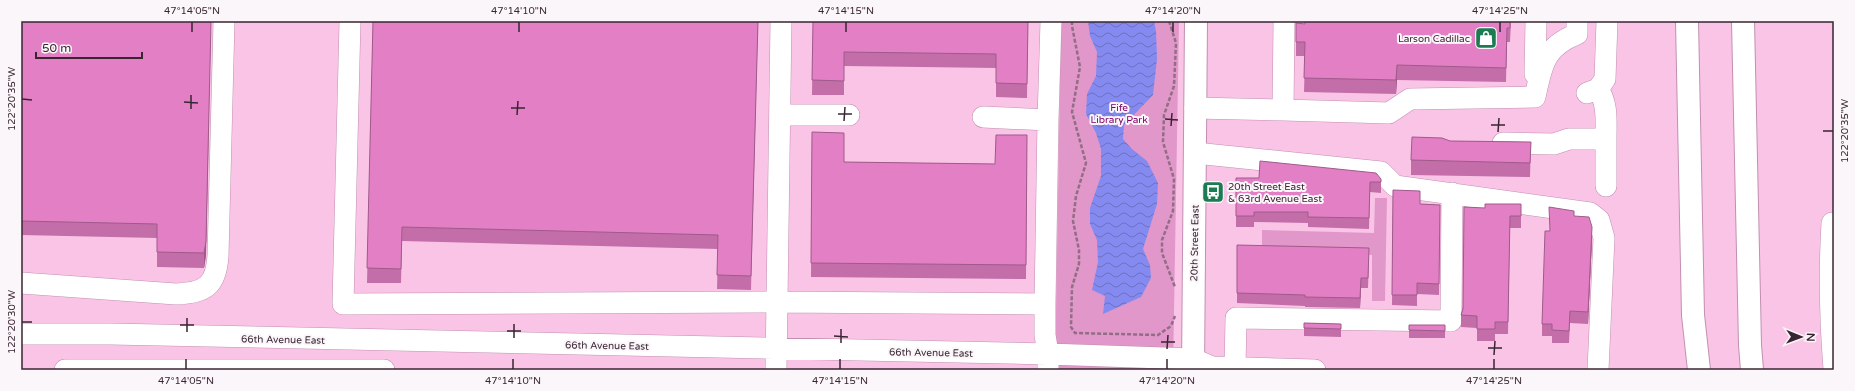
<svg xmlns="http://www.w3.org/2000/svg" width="1855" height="391" font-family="'Varela Round',sans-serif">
	<defs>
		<pattern id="water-waves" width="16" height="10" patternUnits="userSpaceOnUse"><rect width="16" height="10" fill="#848aef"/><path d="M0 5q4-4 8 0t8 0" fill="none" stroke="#6d71c2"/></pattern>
	</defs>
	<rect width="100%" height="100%" fill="#fac4e7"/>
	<!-- park -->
	<path fill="#e197c9" d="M1061,21H1179L1173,370H1055Z
		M1375,198H1387L1385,301H1372V255L1262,253V230L1374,233Z"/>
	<!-- water -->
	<path fill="url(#water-waves)" d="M1088,21H1154L1156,31L1157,59L1153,95L1124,125L1123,139L1132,149L1147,161L1158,183L1157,204L1143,249L1150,265L1151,278L1141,297L1103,314L1105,296L1092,290L1098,262L1097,240L1090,224V208L1101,176V149L1096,133L1086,114L1087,94L1096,76L1097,52L1090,36Z"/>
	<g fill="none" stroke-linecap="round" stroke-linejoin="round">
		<!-- minor casing -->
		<g stroke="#c28fb1" stroke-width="22">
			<path id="minor" d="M350,21L343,304L777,302L1045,304
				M1284,21L1283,110L1389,113L1410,99L1535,97C1542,65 1544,47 1577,34V21
				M1535,74L1536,21
				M1587,93L1598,89L1605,79L1607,21
				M1195,108L1283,110
				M780,115H849
				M983,117L1048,120
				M1503,143L1554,144L1569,139H1606C1606,122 1608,103 1598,89
				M1195,153L1381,172L1395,186L1590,213L1599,220L1604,238L1598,370
				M1606,186V139
				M1834,223H1832C1829,272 1830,320 1834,369
				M21,283L176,294C205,293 216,286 218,256L224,21
				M21,334H110L1048,354L1193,359L1212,367L1315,370
				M1235,368L1236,318L1451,321L1452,193
				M65,370H384
				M776,370L781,21
				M1048,370V354L1045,335V304L1048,120L1051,21"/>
		</g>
		<!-- major casing -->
		<g stroke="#c28fb1" stroke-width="24">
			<path id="major" d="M1193,370L1196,21"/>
		</g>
		<!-- highway casing -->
		<g stroke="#c28fb1" stroke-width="24">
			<path id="highway" d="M1687,21L1693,315L1699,370
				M1743,21L1750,345L1752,370"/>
		</g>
		<!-- path -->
		<path stroke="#916e85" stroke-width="2.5" stroke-dasharray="4 2" stroke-linecap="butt" d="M1072,21V26L1080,67L1072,112L1086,163L1076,196L1073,221L1079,250V264L1072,287L1071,327L1075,333L1158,335L1171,326L1175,316
			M1169,21L1176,43L1174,86L1164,115L1163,142L1174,179L1173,211L1162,240V253L1175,287"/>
		<!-- minor -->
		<use href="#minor" stroke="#fff" stroke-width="21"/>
		<!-- major -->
		<use href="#major" stroke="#fff" stroke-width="22"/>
		<!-- highway -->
		<use href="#highway" stroke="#fff" stroke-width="22"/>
	</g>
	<!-- wall -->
	<path fill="#c36ea9" d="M21,21L206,255L204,268L157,267V238L21,235Z
		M373,21H758L751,290L717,289L718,249L402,241L401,283H367Z
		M813,21H1028L1027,98L996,97V68L844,66V95H812Z
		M1305,21H1511L1510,42H1507L1506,82L1397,80L1396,94L1304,92L1305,56H1296V42L1305,24Z
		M812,132L844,162L995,164L1027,135L1026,279L811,277Z
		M1450,141L1531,142L1530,177L1411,175V160Z
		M1236,178L1381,179V193L1370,192L1369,229L1308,227V223L1254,222V227H1236Z
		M1393,190L1420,204L1440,205L1439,295L1417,294V306L1392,305Z
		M1521,204V228H1510L1508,334H1495V341H1477V328L1461,327V315L1485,208Z
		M1574,216L1592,239L1588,324L1570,323L1569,343H1552V336H1542V324L1550,231Z
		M1237,245L1369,258L1368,288H1361L1360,308L1305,307V306L1237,303Z
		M1304,323L1341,324V337L1304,336Z
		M1409,325H1445V338H1409Z"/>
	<!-- shaded-wall -->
	<path fill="#9f5a8a" d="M211,21L206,255L204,268V253Z
		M1397,65V80L1396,94V80Z
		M1592,227V239L1588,324V312Z
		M1361,278V288L1360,308V298Z"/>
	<!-- building -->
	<path fill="#e380c5" stroke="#9f5a8a" d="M21,21H211L206,241L204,253L157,252V224L21,221Z
		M373,21H758L751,276L717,275L718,235L402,227L401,269L367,268Z
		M813,21H1028L1027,84L996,83V54L844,52V81L812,80Z
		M1305,21H1510V28H1507L1506,68L1397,65L1396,80L1304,78L1305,42H1296V23L1305,24Z
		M812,132L844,133V162L995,164L996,135H1027L1026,265L811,263Z
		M1412,137L1442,138L1450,141L1531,142L1530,163L1411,160Z
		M1260,161L1376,173L1381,179V182H1370L1369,218L1308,217V212H1254V216H1236V178H1259Z
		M1393,190L1420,191V204L1440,205L1439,284L1417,283V295H1392Z
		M1485,204H1521V216H1510L1508,322H1495V329H1477V316L1461,315L1463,309L1464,207L1485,208Z
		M1549,207L1574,211V216L1589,217L1592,227L1588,312L1570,311L1569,331L1552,330V324H1542L1545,231H1550Z
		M1237,245L1369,248L1368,278H1361L1360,298L1305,297V295L1237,293Z
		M1304,323L1341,324V329L1304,328Z
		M1409,325H1445V331L1409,330Z"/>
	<!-- ticks -->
	<path fill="none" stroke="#392532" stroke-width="1.5" d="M192,32V22M519,32V22M846,32V22M1173,32V22M1500,32V22M22,99L32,100M184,102L198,103M511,108H525M191,109V95M838,114H852M517,115L518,101M1165,119L1178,120M844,121L845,107M1491,125H1505M1171,126L1172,113M1823,131H1833M1498,132L1499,118M22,322H32M180,325H194M507,331H521M187,332V318M834,336L848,337M514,338V324M1161,342H1175M841,343V329M1488,348H1502M1167,349L1168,335M1494,355L1495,341M186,369V359M513,369V359M840,369V359M1167,369V359M1494,369V359"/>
	<!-- icons -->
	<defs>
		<g id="shop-square" transform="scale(1.15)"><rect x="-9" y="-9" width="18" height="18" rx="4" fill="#1c7b52" stroke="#fbf6f9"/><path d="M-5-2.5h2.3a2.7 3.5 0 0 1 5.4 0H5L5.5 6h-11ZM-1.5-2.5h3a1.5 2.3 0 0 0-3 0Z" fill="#fff"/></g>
		<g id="bus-square" transform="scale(1.15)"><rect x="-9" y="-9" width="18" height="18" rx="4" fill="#1c7b52" stroke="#fbf6f9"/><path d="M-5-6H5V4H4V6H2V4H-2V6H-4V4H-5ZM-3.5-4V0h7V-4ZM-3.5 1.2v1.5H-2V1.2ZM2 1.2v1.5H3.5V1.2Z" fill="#fff"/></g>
	</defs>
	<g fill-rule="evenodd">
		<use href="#shop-square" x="1486" y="38"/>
		<use href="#bus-square" x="1213" y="192"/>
	</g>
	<g text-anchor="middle" stroke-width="4" stroke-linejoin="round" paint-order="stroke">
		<!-- poi labels -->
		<g font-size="10" fill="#392532" stroke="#fbf6f9" text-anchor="end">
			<text x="1470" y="42">Larson Cadillac</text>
			<text x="1228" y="190" text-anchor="start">20th Street East<tspan x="1228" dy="12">&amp; 63rd Avenue East</tspan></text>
		</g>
		<!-- park labels -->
		<g font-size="10" fill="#820169" stroke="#fbf6f9">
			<text x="1119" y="111">Fife<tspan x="1119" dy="12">Library Park</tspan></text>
		</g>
		<!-- street labels -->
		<g font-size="10" fill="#392532" stroke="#fbf6f9">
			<text transform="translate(1194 243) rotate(-89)" y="4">20th Street East</text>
			<text transform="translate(283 339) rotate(1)" y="4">66th Avenue East</text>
			<text transform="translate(607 345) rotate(1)" y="4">66th Avenue East</text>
			<text transform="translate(931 352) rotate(1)" y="4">66th Avenue East</text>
		</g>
	</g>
	<!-- border -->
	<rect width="1855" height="391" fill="none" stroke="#fbf6f9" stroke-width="44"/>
	<!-- north arrow -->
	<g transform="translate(1801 337) rotate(91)" stroke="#fbf6f9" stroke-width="3" paint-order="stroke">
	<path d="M0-3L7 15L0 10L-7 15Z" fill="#392532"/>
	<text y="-6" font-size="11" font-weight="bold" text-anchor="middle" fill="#392532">N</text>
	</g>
	<!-- scale -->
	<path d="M36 52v6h106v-6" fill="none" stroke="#392532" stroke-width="2"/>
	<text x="42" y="52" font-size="12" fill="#392532" stroke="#fbf6f9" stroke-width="3" paint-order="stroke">50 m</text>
	<rect x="22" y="22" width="1811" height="347" fill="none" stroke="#392532" stroke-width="1.5"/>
	<g font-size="10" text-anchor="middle" fill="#392532">
		<text x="192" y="14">47°14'05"N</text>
		<text x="519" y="14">47°14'10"N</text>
		<text x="846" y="14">47°14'15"N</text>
		<text x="1173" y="14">47°14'20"N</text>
		<text x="1500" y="14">47°14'25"N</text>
		<text transform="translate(11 99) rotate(-90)" y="4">122°20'35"W</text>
		<text transform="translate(1844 131) rotate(-90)" y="4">122°20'35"W</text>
		<text transform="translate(11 322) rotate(-90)" y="4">122°20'30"W</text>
		<text x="186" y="384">47°14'05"N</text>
		<text x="513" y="384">47°14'10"N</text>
		<text x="840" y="384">47°14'15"N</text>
		<text x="1167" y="384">47°14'20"N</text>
		<text x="1494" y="384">47°14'25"N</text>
	</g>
</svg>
